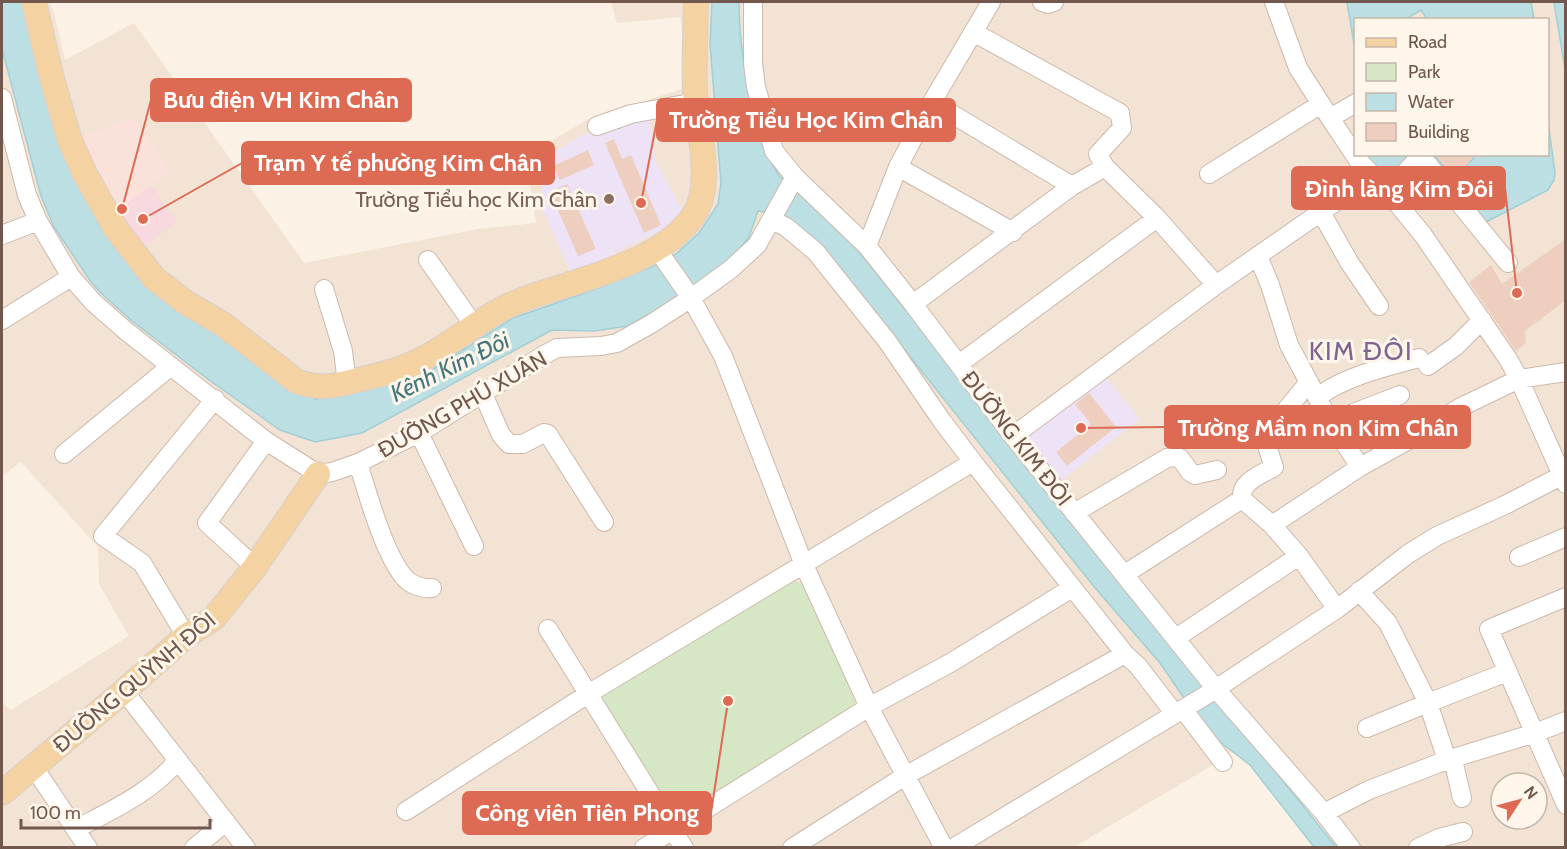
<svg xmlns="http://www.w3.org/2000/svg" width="1567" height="849" font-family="Cabin,sans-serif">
	<rect width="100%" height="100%" fill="#fbf1e5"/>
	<!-- residential -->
	<path fill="#f2e3d4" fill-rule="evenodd" d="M2,2H49L54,12L65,60L134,23L304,263L478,229L536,223L526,156L587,120L685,88L681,17L617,23L611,2H1565V847H1337L1247,741L1211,766L1074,847H2V702L11,710L129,636L99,584L98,547L21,462L2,476ZM1356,20H1548V154H1356ZM1501,783H1537V819H1501Z"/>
	<!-- commercial -->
	<path fill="#fae2da" d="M133,117L171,171L109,216L70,141Z"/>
	<!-- education -->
	<path fill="#eee2f7" d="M648,113L656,162L683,212L666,228L571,274L543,210L542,188L536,162L583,135Z
		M1103,374L1140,419L1060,481L1023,437Z"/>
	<!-- medical -->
	<path fill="#f8d9df" d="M151,185L177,222L135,254L109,216Z"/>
	<!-- green -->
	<path fill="#d5e7c5" d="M794,580L803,585L807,591L858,708L676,819L599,698L602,692Z"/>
	<!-- water -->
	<path fill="#bbdfe3" stroke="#a2cfd4" stroke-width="1.5" d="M2,2H25L95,210L297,392L315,399L337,396L424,375L513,318L582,294L649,268L676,254L699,233L718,204L721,183L710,44L712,2H739C739,51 751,132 778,174C783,182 796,186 803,193C822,210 840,230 857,249L1336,847H1314L1250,765L1219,741L1184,698L1160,663L1096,589L847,278L781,215L758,211L749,237L727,265L672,302L628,326L594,331L552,330L362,433L315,442L280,430L209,380L132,321L104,296L91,282L54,227L41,196L2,49Z
		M1347,2H1531L1534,19H1427L1421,10L1406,19L1356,20L1355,50Z
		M1554,2H1565V69Z
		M1548,121L1555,173L1554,180L1548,190L1480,225L1425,161L1394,193L1361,155H1435L1454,180L1476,155L1548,154Z"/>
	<!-- building -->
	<path fill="#eecfbf" d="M614,139L622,159L631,155L661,225L644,233L605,143Z
		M588,150L594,165L560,180L553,166Z
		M1435,154H1476L1454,179Z
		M567,184L596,249L578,256L550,192Z
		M1566,239V300L1525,331L1526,343L1516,351L1469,282L1491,265L1502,284Z
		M1089,393L1116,427L1067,466L1056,452L1091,424L1075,404Z"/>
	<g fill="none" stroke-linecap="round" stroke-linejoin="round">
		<!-- minor casing -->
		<g stroke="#ccb9ac" stroke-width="20">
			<path id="minor" d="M753,2V63L756,87L774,151L795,177L867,246L913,304L1013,436L1216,689L1324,813L1351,848
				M1042,2L1048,4L1054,2
				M1274,2L1298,68L1330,118L1358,160L1387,191L1423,235L1508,359L1519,379L1566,484
				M973,32L1120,113L1122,128L1098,154L1105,167L1157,218L1216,285
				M2,98L27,195L38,221L71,277L94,303L126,331L266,441L318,474L332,472L358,463L419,433L544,355L557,348L601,346L617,343L651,324L691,298L731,269L757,245L795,177
				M932,102L1072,186
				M1330,118L1356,103
				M597,126L631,114L696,102
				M898,167L1013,232
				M1209,174L1321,104
				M1387,191L1421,156L1508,263
				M1321,212L1349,262L1379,306
				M772,220L786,227L816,252L823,261L887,341L942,421L973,462L1125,654L1138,666L1175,714
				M2,235L38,221
				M867,246L898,167L932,102L991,2
				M657,249L691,298L723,356L804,565L869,707L944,848
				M1258,256L1270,285L1289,345L1327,416L1360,467
				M428,260L475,327
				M324,289L343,351L347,383
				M913,304L1072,186L1105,167
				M2,320L71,277
				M959,364L1157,218
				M1428,366L1456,346L1482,320
				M483,394L501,435L509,444H523L544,433L548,434L604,522
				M1318,397C1343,377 1388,366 1419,358
				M1332,424L1346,416L1400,395
				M419,433L474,546
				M1013,436L1216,285L1371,177
				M64,454L171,366
				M358,463C368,495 383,550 403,576C410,585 422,589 432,588
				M1242,499C1240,481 1261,475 1274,467L1266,443L1269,431L1309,382
				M1074,513L1167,458L1174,457L1180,458L1190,472L1195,475L1217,470
				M1272,525L1360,467L1405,442L1461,407L1519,379L1566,372
				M1519,557L1566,537
				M255,567L207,523L266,441
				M1359,591L1388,623L1428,703L1507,672
				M1566,597L1489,629L1566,805
				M1337,609L1408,554L1437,536L1505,505L1561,476
				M548,629L684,848
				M186,636L142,563L103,536L215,399
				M1176,638L1299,556
				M124,691L246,848
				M1183,709L1223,762
				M1367,728L1428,703L1447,760L1535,733L1566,721
				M33,766L88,848
				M406,811L588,694L973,462
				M1324,813L1369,790L1447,760L1454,764L1462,798
				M76,829C112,810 152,792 178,760
				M194,848L226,822
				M644,848L869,707L952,662L1072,588
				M792,848L905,776L1125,654
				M953,848L1208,694L1337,609L1299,556L1272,525L1242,499L1125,574
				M1418,848L1439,838L1463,832"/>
		</g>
		<!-- major casing -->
		<g stroke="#d8d0cd" stroke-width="26">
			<path id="major" d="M34,2L51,75L70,141L86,176L116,229L154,278L185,302L224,325L296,381C318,390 335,386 358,380C378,375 399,371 418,361C453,345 483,315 519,301C573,280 663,265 695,213C714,182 697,127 695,92C694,62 695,32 696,2
				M2,793L124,691L186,636L214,618L255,567L318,474"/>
		</g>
		<!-- minor -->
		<use href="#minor" stroke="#fff" stroke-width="18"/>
		<!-- major -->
		<use href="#major" stroke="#f5d2a2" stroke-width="24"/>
	</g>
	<!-- markers -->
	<circle fill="#8d6e63" stroke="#fef6eb" stroke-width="2" cx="609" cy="199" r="6"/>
	<g text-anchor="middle" stroke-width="6" stroke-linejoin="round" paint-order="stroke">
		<!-- education labels -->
		<g font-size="22" fill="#785e54" stroke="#fef6eb" text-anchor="end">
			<text x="597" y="207">Trường Tiểu học Kim Chân</text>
		</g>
		<!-- street labels -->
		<g font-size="22" fill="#72584c" stroke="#fef6eb">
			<text transform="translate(462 404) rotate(-30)" y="8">ĐƯỜNG PHÚ XUÂN</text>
			<text transform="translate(1017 438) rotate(52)" y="8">ĐƯỜNG KIM ĐÔI</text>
			<text transform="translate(134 682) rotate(-40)" y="8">ĐƯỜNG QUỲNH ĐÔI</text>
		</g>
		<!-- water labels -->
		<g font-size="24" font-style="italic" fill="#44777d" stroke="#fef6eb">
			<text transform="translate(450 367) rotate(-26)" y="8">Kênh Kim Đôi</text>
		</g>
		<!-- quarter labels -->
		<g font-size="26" letter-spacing="1.5" fill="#7e648e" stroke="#fef6eb">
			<text x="1361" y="360">KIM ĐÔI</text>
		</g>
	</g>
	<!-- callouts -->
	<path fill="none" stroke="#dd6a52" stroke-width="2" d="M122 209L151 100M641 203L657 120M143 219L242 163M1517 293L1505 188M1081 428L1165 427M728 701L711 813"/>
	<g fill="#dd6a52" stroke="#fef6eb" stroke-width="2">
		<circle cx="122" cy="209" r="6"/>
		<circle cx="641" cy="203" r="6"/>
		<circle cx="143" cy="219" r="6"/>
		<circle cx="1517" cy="293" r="6"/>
		<circle cx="1081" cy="428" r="6"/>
		<circle cx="728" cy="701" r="6"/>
	</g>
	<g fill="#dd6a52" stroke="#dd6a52" stroke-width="2">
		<rect x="151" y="79" width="260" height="42" rx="6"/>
		<rect x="657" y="99" width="298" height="42" rx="6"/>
		<rect x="242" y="142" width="312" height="42" rx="6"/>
		<rect x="1292" y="167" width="213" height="42" rx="6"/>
		<rect x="1165" y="406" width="305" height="42" rx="6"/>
		<rect x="463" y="792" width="248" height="42" rx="6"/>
	</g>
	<g font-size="24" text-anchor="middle" font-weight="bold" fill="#fff">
		<text x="281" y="108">Bưu điện VH Kim Chân</text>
		<text x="806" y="128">Trường Tiểu Học Kim Chân</text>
		<text x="398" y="171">Trạm Y tế phường Kim Chân</text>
		<text x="1399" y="197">Đình làng Kim Đôi</text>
		<text x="1318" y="436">Trường Mầm non Kim Chân</text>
		<text x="587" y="821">Công viên Tiên Phong</text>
	</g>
	<!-- border -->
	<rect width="1567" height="849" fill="none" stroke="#72584c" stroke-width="6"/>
	<!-- legend -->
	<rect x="1354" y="18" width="195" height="138" fill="#fef6eb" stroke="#c6b7ab" stroke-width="1.5"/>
	<rect x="1366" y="38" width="30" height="9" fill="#f5d2a2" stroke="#c6b7ab" stroke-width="1.5"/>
	<text x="1408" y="48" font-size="18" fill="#72584c">Road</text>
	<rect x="1366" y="63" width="30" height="18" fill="#d5e7c5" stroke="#c6b7ab" stroke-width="1.5"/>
	<text x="1408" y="78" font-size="18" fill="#72584c">Park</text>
	<rect x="1366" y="93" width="30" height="18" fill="#bbdfe3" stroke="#c6b7ab" stroke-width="1.5"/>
	<text x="1408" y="108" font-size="18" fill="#72584c">Water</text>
	<rect x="1366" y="123" width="30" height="18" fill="#eecfbf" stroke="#c6b7ab" stroke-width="1.5"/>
	<text x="1408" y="138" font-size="18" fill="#72584c">Building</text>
	<!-- north arrow -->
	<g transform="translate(1519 801) rotate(54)"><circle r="28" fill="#fef6eb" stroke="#c6b7ab" stroke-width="1.5"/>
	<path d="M0-4.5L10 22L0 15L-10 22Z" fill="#dd6a52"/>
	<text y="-9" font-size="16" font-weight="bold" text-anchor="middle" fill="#72584c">N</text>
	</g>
	<!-- scale -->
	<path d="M21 819v9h189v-9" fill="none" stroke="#72584c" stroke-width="3"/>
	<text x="30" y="819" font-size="18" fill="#72584c" stroke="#fef6eb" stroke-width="4.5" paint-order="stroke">100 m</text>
</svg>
